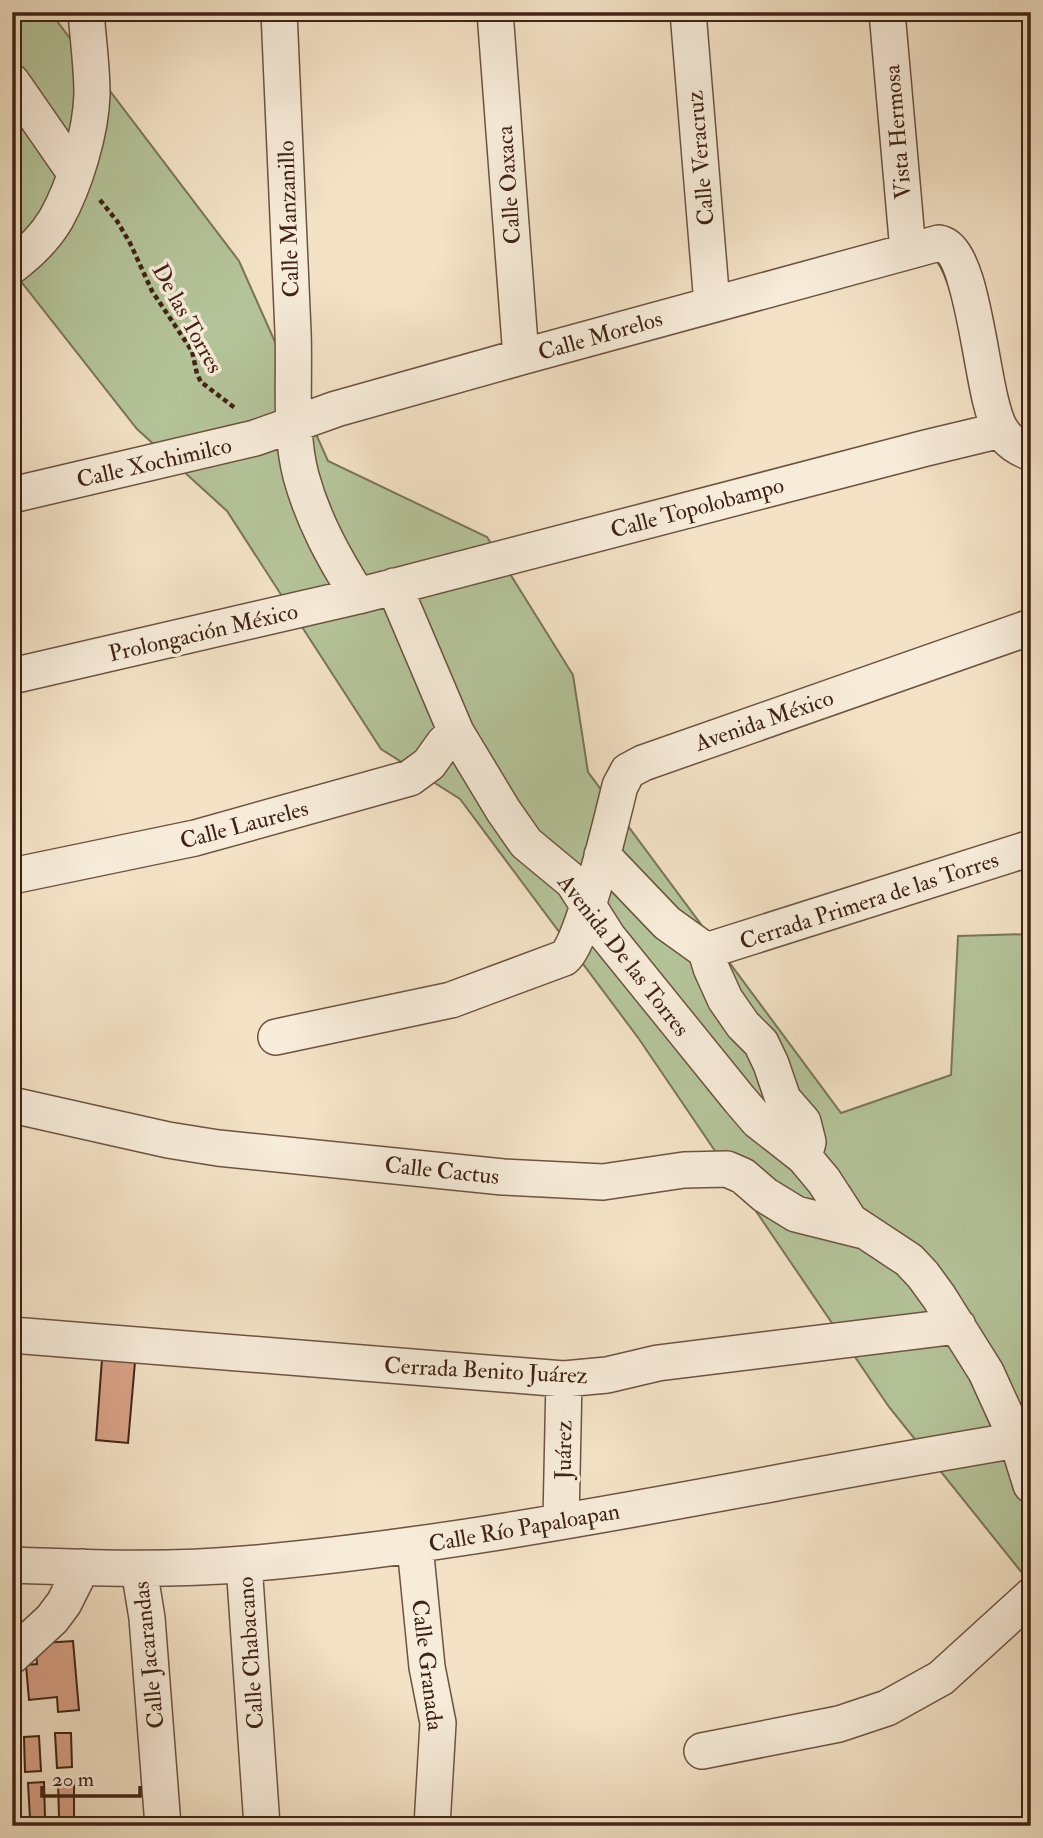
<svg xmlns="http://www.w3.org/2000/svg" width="1043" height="1838" font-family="'IM FELL Double Pica',serif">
	<rect width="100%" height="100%" fill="#f3e2c6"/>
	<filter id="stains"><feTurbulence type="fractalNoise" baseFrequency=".00286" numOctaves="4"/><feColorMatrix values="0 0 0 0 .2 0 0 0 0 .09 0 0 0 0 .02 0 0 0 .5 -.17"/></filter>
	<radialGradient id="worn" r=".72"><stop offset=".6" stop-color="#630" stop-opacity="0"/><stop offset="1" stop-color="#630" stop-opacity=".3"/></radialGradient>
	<!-- green -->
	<path fill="#b5c49a" stroke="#7b7458" stroke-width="2" d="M12,12H50L239,261L328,461L487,537L573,675L588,772L841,1113L951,1075L958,936L1031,934V1584L889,1407L639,1039L460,799L381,749L227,511L137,429L12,270Z"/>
	<!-- building -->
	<path fill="#d9a288" stroke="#412315" stroke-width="2" d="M102,1359L135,1362L128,1443L96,1440Z
		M73,1641L79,1710L58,1712L57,1697L29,1700L26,1665L37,1664L36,1652L43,1643Z
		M55,1733H71L72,1767L57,1768Z
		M39,1736L41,1771L25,1772L24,1737Z
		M58,1781H74V1817H59Z
		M44,1782L45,1817L30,1818L28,1783Z"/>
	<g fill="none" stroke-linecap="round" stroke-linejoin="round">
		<!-- minor casing -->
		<g stroke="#6e5341" stroke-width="38">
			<path id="minor" d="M279,12C284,119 288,226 293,332C295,379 289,430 301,476C313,520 334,558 358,596
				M495,12L521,357
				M688,12L712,304
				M887,12L908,251
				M12,82L75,173
				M12,266C29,253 45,238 56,219C75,185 91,132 92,94C92,67 88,39 86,12
				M12,495L255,438L336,409L521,357L939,243C977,249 980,398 1001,430C1008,442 1019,448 1031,453
				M394,586L456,732L503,810L526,843L573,882L608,937L740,1100L758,1121L804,1157L824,1181L850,1221L909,1260L923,1275L939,1297L986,1372L1017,1440L1031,1452
				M12,676L358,596L926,448L1001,430
				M602,855L667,923L706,951L711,968L725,999L743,1025L761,1043L771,1064L783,1099L803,1122L808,1142L804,1157
				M12,876L195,838L410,778L429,764L444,743L456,732
				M706,951L1031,848
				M276,1037L451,1000L564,958C582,947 613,814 620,786L628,771L643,763L1031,627
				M12,1105L168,1140L218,1148L503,1177L603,1182L684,1170L727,1169L743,1176L765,1195L796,1214L860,1230
				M12,1335L564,1379L607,1375L658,1363L958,1326
				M1017,1440L1031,1485
				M561,1520L564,1379
				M415,1546L427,1667L438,1723L432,1826
				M244,1564L262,1826
				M12,1565C90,1568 168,1571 245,1564C510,1541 769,1480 1031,1438
				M139,1569L147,1618L163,1826
				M12,1656L52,1619L64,1603L82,1567
				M702,1751L839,1724L887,1708L941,1678L1031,1596"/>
		</g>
		<!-- path -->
		<path stroke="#412315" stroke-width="4.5" stroke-dasharray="5 3.5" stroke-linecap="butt" d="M100,200L117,221L130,243L152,291L192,351L197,374L201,382L235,408"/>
		<!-- minor -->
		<use href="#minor" stroke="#f7ecda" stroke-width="35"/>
	</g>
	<g text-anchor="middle" stroke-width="7" stroke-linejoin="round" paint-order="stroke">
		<!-- street labels -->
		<g font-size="23" fill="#412315" stroke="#f7ecda">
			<text transform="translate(897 132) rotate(-95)" y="8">Vista Hermosa</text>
			<text transform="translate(700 158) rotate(-95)" y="8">Calle Veracruz</text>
			<text transform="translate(508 185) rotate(-94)" y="8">Calle Oaxaca</text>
			<text transform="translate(288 219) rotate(-92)" y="8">Calle Manzanillo</text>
			<text transform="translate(188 318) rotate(61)" y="8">De las Torres</text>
			<text transform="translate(600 335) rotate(-16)" y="8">Calle Morelos</text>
			<text transform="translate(154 462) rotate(-13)" y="8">Calle Xochimilco</text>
			<text transform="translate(697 507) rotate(-15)" y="8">Calle Topolobampo</text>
			<text transform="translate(203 632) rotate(-13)" y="8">Prolongación México</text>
			<text transform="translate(764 720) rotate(-19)" y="8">Avenida México</text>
			<text transform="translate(244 824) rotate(-15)" y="8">Calle Laureles</text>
			<text transform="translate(869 900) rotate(-18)" y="8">Cerrada Primera de las Torres</text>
			<text transform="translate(624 955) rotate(52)" y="8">Avenida De las Torres</text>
			<text transform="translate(442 1170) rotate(6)" y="8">Calle Cactus</text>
			<text transform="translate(486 1370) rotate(3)" y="8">Cerrada Benito Juárez</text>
			<text transform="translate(563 1450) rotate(-89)" y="8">Juárez</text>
			<text transform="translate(524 1527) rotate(-10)" y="8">Calle Río Papaloapan</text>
			<text transform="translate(250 1653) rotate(-94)" y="8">Calle Chabacano</text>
			<text transform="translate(148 1655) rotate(-96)" y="8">Calle Jacarandas</text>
			<text transform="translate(428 1665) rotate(83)" y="8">Calle Granada</text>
		</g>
	</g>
	<!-- margin -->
	<rect width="1043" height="1838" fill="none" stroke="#f3e2c6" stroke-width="42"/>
	<rect x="14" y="14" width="1015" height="1810" fill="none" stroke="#412315" stroke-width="3.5"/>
	<rect x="21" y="21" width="1001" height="1796" fill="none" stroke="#412315" stroke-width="2"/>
	<!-- scale -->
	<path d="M42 1786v10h98v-10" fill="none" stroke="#412315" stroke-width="3.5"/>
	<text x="52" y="1786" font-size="21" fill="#412315" stroke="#f7ecda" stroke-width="5" paint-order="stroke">20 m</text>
	<rect width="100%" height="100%" filter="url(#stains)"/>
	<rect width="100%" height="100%" fill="url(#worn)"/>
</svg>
